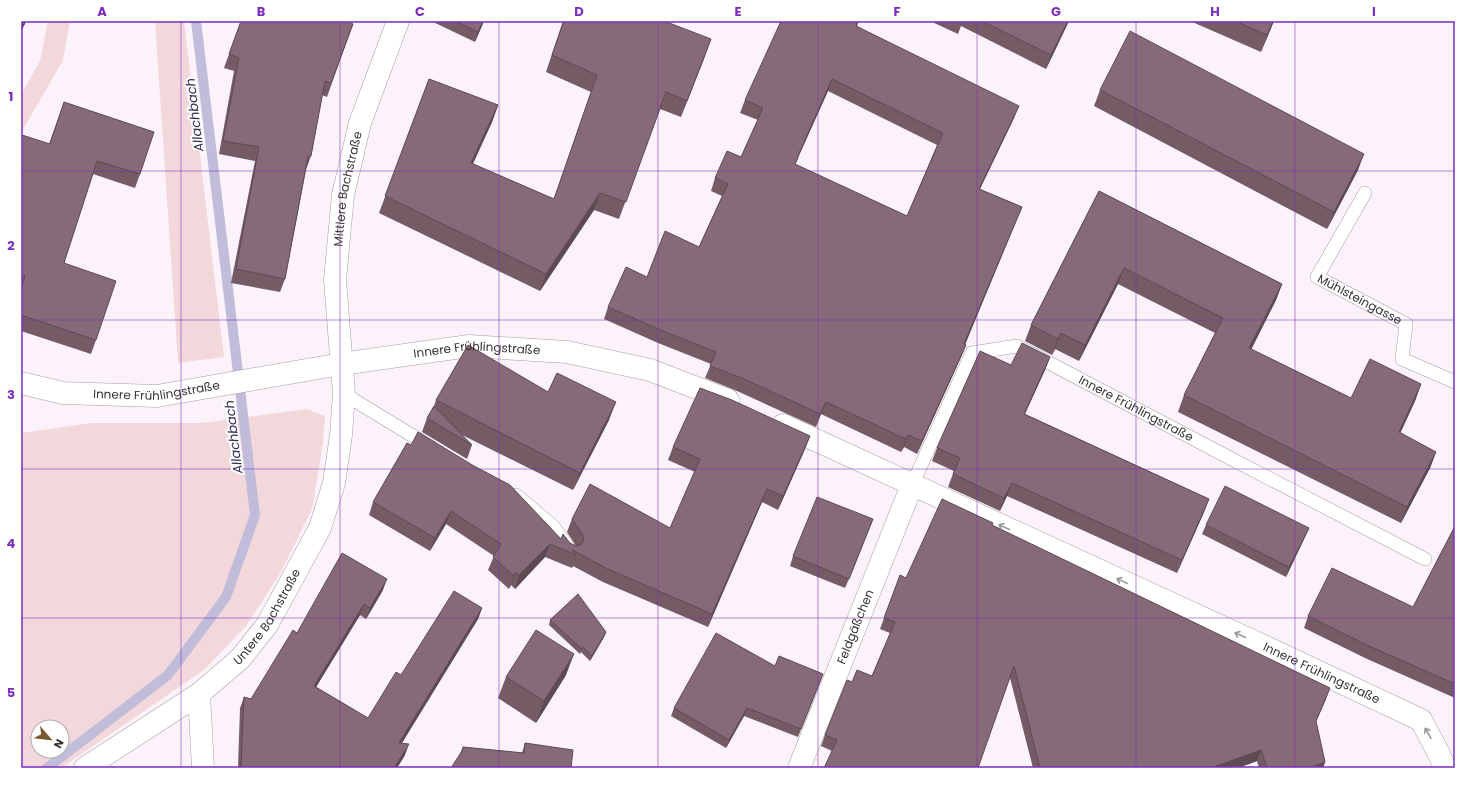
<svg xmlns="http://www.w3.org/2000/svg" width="1476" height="789" font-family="Poppins,sans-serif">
	<rect width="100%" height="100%" fill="#fcf2fa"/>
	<!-- green -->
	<path fill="#f2d8da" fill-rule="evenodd" d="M48,21H70L63,60L21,133V95L40,61Z
		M155,21H184L224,357L178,363Z
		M307,409L325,416L323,444L312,509L281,572L246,626L204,670L61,768H21V433L92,423H202ZM38,727H62V751H38Z"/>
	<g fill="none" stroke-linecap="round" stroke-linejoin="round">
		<!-- stream -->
		<path stroke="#c0bcd9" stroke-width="10" d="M47,768L168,675L226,597L255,515L196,21"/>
		<!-- service casing -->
		<g stroke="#a69da4" stroke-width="14">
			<g id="service">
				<path id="s1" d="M1365,193L1317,277L1406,324L1402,359L1455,382"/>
				<path d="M344,394L431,447"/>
				<path id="s2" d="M912,485L972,353L1017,346L1226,456L1425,559"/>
				<path d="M516,495L553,526L571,551"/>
			</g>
		</g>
		<!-- minor casing -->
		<g stroke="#a69da4" stroke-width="23">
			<g id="minor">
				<path id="s3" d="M21,383L63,393L157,396L341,364L469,346L567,352L650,370L728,400"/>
				<path id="s4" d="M783,425L1270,649L1421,720L1438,752L1445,768"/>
				<path d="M199,694L203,768"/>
				<path id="s5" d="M85,768L199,694L240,659L267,625L320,528L334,483L341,435L344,394L335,280L343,195L360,123L398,21"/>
				<path id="s6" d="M799,768L912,485"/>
			</g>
		</g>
		<!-- service -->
		<use href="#service" stroke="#fff" stroke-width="13"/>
		<!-- minor -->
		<use href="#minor" stroke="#fff" stroke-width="22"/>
	</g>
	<!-- wall -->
	<path fill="#745b66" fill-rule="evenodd" d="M21,21H26L21,32Z
		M241,21L350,23L353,24L327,97L322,95L311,156L306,170L285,279L280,292L231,283L255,161L219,154L234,71L224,68Z
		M431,21H484L475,42Z
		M563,21H664L705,56L681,117L660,109L619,219L594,210L540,291L379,213L429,79L498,105L492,122L473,164L554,199L591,92L546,72Z
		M859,21L857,26L1014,118L980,189L1022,207L1017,219L965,344L966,345L961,357L917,454L904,447L901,452L821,414L816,427L737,391L705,378L711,364L658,343L604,319L608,307L647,277L699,247L722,196L711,191L715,178L741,157L758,120L740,113L745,100ZM828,91L937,145L907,216L795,165L798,158Z
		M930,21H1069L1046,69L961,26L958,34Z
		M1190,21H1274L1261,52Z
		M1100,90L1358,170L1327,229L1094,106Z
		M64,102L140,174L135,188L93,174L64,263L96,340L91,354L21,331V139L49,144Z
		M1099,191L1282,284L1276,300L1251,349L1351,398L1421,384L1415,401L1400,433L1436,452L1430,468L1401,523L1178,412L1184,395L1215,333L1118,284L1079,361L1055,349L1052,355L1025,341L1031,325Z
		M1050,357L1045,370L1025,414L1209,499L1204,512L1177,573L1007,496L1000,511L948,487L954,471L932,461L937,448L1011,365Z
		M548,392L609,420L573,490L460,434L472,445L467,459L422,432L427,418L434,406L436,400Z
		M810,436L805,449L778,510L762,502L708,627L603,582L573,566L572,568L545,557L515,589L511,585L509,589L488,570L494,556L446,524L430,551L369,515L373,502L407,443L561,539L576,546L567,532L572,519L670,528L695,472L668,460L673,447Z
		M873,519L845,588L790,566L793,556Z
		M992,525L1326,699L1316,722L1325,762L1323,768H1259L1257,761L1238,768H1033L1010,678L832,751L821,746L825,735L852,682L872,676L890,633L880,629L900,575L906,578Z
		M1206,525L1309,528L1305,537L1286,577L1202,534Z
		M1455,526V698L1365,658L1304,628L1308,616L1413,607Z
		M383,590L366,619L360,615L316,687L368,718L401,675L482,608L478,619L402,743L405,755L397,768H238L240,708L244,697L251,699L297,633Z
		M550,620L606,632L604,637L590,661L581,652L580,654L549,625Z
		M775,666L820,682L798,737L744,716L726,748L671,716L674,708Z
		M566,675L536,723L498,698L506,677Z
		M525,743L571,768L459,756L463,747L522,753Z"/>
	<!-- shaded-wall -->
	<path fill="#5e4a53" d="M25,21H26L21,32Z
		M483,21H484L475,42L478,32Z
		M1068,21H1069L1046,69L1051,55Z
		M1273,21H1274L1261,52L1267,35Z
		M711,39L705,56L681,117L687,101Z
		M832,79L828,91L792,170L797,158Z
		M498,105L492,122L465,180L471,163Z
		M1019,106L1014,118L974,201L979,189Z
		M1364,154L1358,170L1327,229L1334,212Z
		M600,193L594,210L540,291L546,274Z
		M1022,207L1017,219L960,357L964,344Z
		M1124,268L1118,284L1079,361L1085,345Z
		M1282,284L1276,300L1244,364L1249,348Z
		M1061,333L1055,349L1052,355L1058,339Z
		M966,345L961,357L917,454L922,441Z
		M1050,357L1045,370L1019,426L1024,414Z
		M1421,384L1415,401L1393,449L1399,432Z
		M616,402L609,420L573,490L580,473Z
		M826,402L821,414L816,427L820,414Z
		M908,435L904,447L901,452L906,439Z
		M810,436L805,449L778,510L783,496Z
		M1436,452L1430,468L1401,523L1407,507Z
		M1012,483L1007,496L1000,511L1004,498Z
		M767,489L762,502L708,627L712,614Z
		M1209,499L1204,512L1177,573L1182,560Z
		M451,511L446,524L430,551L435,538Z
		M873,519L869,529L845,588L849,579Z
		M1309,528L1305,537L1286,577L1289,567Z
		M550,544L545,557L515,589L519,575Z
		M516,572L511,585L509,589L514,576Z
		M387,579L383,590L366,619L370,608Z
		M364,604L360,615L310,697L314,686Z
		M482,608L478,619L395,754L399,743Z
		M606,632L604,637L590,661L592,656Z
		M574,654L566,675L536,723L544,701Z
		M1330,688L1326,699L1311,732L1316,721Z
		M747,708L744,716L726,748L729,740Z
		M409,744L405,755L397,768H394Z
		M1261,750L1257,761L1238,768H1211Z
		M1325,762L1323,768H1309Z"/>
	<!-- building -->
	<path fill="#876a77" stroke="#5e4a53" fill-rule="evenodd" d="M21,21H25L24,25L21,24Z
		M241,21H350L349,22L353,24L331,83L325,81L311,156H308L285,279L236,269L259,147L223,141L239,58L229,54Z
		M455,21H483L478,32Z
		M564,21H664L711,39L687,101L666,92L626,202L600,193L546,274L385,196L429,79L498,105L471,163L554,199L597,75L552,55Z
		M781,21H858L856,26L1019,106L979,189L1022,207L964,344L966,345L922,441L908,435L906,439L826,402L820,414L742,378L710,366L716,352L663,331L608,307L626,267L647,277L665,231L699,247L728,184L715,178L727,151L741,157L763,108L745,100ZM832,79L943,133L907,216L795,164L798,158H797Z
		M982,21H1068L1051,55Z
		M1235,21H1273L1267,35Z
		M1130,31L1364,154L1334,212L1100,90Z
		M64,102L154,132L140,174L97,161L64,263L116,281L96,340L21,315V288L25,276L21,275V139L22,135L50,144Z
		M1099,191L1282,284L1249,348L1351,398L1370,359L1421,384L1399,432L1436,452L1407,507L1184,395L1223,318L1124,268L1085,345L1061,333L1058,339L1031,325Z
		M1022,343L1050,357L1024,414L1209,499L1182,560L1012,483L1004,498L953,474L960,458L937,448L980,351L1011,365Z
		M468,345L548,392L557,373L616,402L580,473L436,400Z
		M700,388L732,400L810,436L783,496L767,489L712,614L608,569L572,550L576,555L550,544L519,575L516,572L514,576L493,557L501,544L451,511L435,538L373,502L407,443L411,445L418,432L474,466L510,485L561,539L563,534L570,543L576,546L580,545L583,542L584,537L572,519L590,484L670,528L700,459L673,447Z
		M434,406L472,445L427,418Z
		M1225,486L1309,528L1289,567L1206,525Z
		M817,497L873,519L849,579L793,556Z
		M942,499L993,523L992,525L1330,688L1316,721L1325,762L1309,768H1267L1261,750L1211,768H1040L1014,666L978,768H824L837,740L825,735L847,680L852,682L857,670L872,676L895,622L884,618L900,575L906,578Z
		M1455,526V684L1369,646L1308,616L1332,568L1413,607Z
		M342,553L387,579L370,608L364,604L314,686L368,718L396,672L401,675L454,591L482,608L399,743L409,744L394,768H241L244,697L251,699L293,630L297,633Z
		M578,594L606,632L592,656L583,647L582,649L550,620Z
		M536,630L574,654L544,701L506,677Z
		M716,633L775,666L779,656L823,674L801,729L747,708L729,740L674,708Z
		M525,743L573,750L571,768H451L462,751L463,747L524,753Z"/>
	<!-- one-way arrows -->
	<defs><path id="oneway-shaft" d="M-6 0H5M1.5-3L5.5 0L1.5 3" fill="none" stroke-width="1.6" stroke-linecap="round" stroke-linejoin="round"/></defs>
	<g stroke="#9a989a">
		<use href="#oneway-shaft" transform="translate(1004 527) rotate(-155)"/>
		<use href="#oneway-shaft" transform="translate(1122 581) rotate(-155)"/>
		<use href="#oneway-shaft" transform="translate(1240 635) rotate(-155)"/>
		<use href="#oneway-shaft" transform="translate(1428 733) rotate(-119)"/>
	</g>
	<!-- grid -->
	<path fill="none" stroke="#7b2cbf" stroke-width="1" stroke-opacity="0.55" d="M181,21V768M340,21V768M499,21V768M658,21V768M818,21V768M977,21V768M1136,21V768M1295,21V768M21,171H1455M21,320H1455M21,469H1455M21,618H1455"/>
	<g text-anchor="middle" stroke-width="4" stroke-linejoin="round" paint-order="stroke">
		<!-- street labels -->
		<g font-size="12" fill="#363235" stroke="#fff">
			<text dy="4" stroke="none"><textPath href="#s5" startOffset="687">Mittlere Bachstraße</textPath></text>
			<text dy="4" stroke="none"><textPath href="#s1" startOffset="145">Mühlsteingasse</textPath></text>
			<text dy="4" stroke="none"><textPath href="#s3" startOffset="461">Innere Frühlingstraße</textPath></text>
			<text dy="4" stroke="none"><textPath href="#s3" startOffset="137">Innere Frühlingstraße</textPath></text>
			<text dy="4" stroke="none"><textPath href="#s2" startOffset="325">Innere Frühlingstraße</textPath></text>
			<text dy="4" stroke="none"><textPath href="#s5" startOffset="240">Untere Bachstraße</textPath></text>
			<text dy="4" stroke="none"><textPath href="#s6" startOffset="152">Feldgäßchen</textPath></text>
			<text dy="4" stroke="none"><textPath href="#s4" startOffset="593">Innere Frühlingstraße</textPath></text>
		</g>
		<!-- water labels -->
		<g font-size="13" font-style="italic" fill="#332a53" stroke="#fff">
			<text transform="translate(194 115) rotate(-97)" y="5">Allachbach</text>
			<text transform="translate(233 437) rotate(-97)" y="5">Allachbach</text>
		</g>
	</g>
	<!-- border -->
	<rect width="1476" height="789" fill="none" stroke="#ffffff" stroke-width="44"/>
	<!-- north arrow -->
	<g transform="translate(50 739) rotate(118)"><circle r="19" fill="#ffffff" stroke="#afadae"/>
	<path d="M0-3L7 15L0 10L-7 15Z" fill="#7a5930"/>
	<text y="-6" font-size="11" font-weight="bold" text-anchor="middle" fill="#363235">N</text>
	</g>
	<rect x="22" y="22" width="1432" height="745" fill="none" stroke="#7b2cbf" stroke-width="1.5"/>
	<g font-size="13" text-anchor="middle" font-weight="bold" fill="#7b2cbf">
		<text x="102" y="16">A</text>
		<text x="261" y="16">B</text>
		<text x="420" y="16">C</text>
		<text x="579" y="16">D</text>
		<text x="738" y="16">E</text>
		<text x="897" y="16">F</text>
		<text x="1056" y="16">G</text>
		<text x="1215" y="16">H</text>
		<text x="1374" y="16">I</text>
		<text x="11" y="101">1</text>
		<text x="11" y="250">2</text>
		<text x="11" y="399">3</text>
		<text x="11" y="548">4</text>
		<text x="11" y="697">5</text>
	</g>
</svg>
